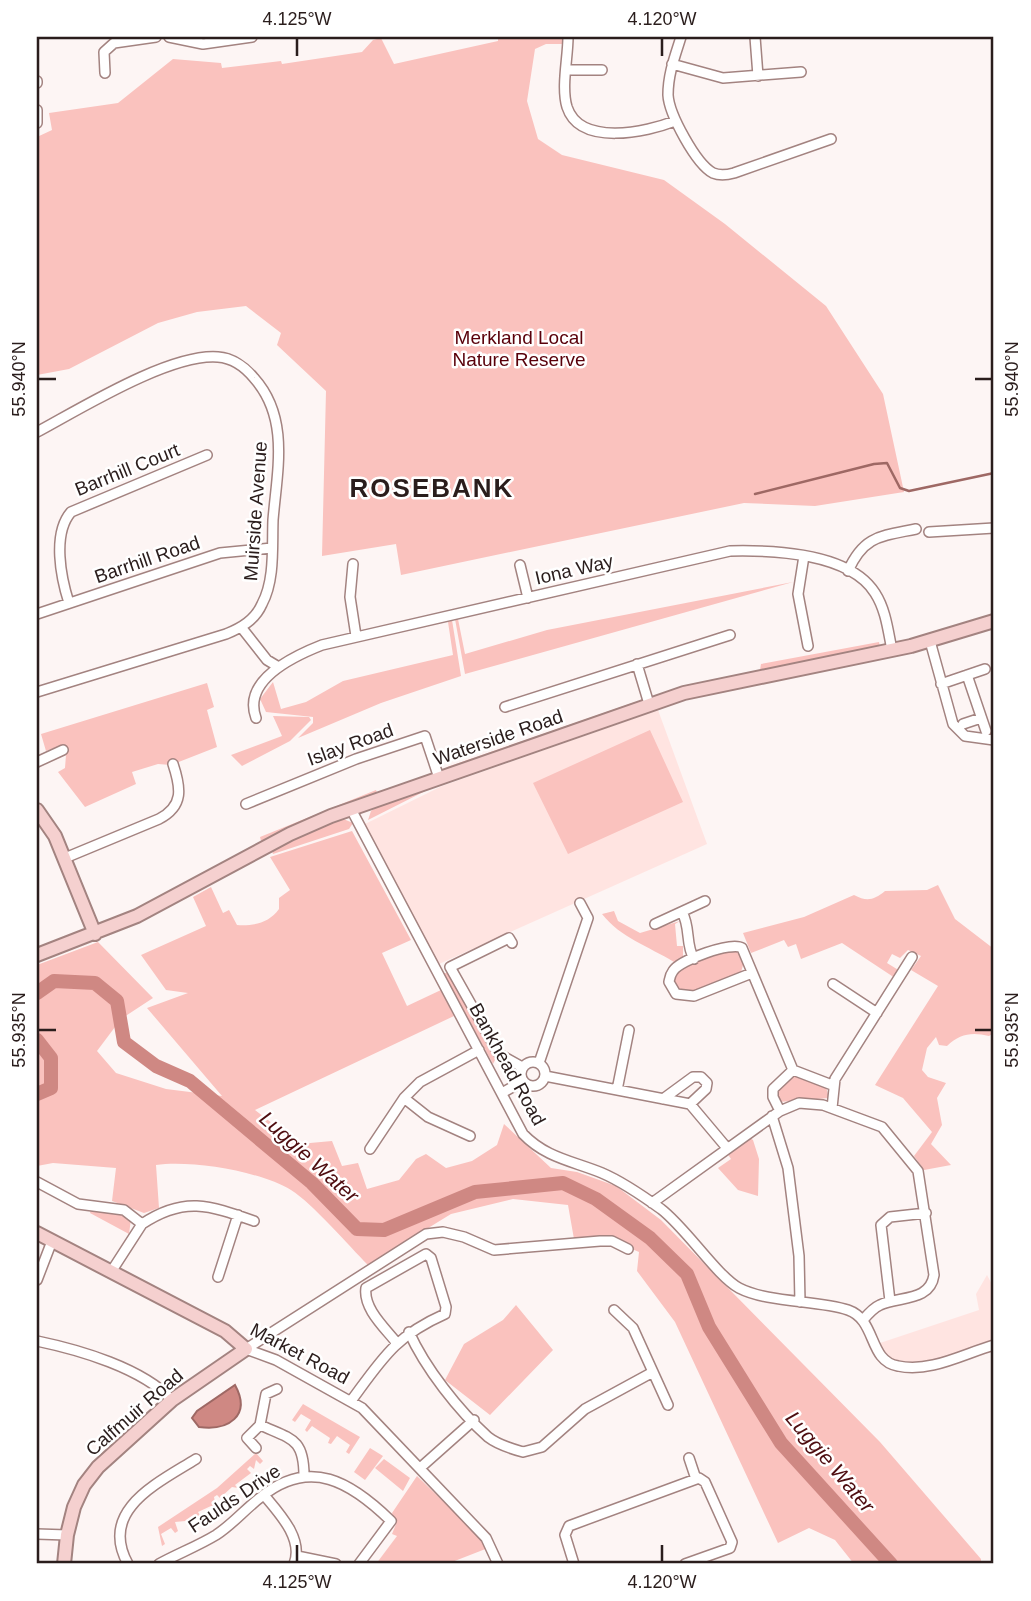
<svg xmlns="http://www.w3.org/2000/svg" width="1031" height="1601" font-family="Helvetica,sans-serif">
	<rect width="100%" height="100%" fill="#fdf5f4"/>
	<!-- built -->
	<path fill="#ffe4e1" d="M658,710L707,844L439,964L365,824L442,786Z
		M987,1275L994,1288V1342L922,1365L887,1360L880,1343L979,1310L976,1294Z"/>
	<!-- green -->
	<path fill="#fac2be" d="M498,37H568V44H546L535,49L527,101L538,139L562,155L664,180L725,224L826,306L883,394L904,492L815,506L744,503L401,575L396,544L322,556L326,391L277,345L281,333L246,306L197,312L158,323L69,369L37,375V137L52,130L49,113L118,103L173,59L221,63L222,68L281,61L282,64L362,52L373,40L381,38L394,64L498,41Z
		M793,582L465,674L455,619H458L465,654L547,630Z
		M452,620L461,676L381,703L298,738L313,723V717L266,712L260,699L273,682L281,709L306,702L343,681L453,655L448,622Z
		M879,642L880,647L760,670L761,664Z
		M207,683L214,707L207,710L217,747L171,765L158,764L132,772L136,784L85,807L58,772L65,768L66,755L62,745L46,751L41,734Z
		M635,702V705L445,770L447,767Z
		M273,716L309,717L311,720L290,741L242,766L231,755L282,736Z
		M650,730L683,802L568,854L533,783Z
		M439,784L368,820L371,811L378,806Z
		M376,790L378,795L261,841L260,837Z
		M341,818L353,823L349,829L273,854L272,851L279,848L278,845Z
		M352,831L411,940L382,953L407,1006L441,990L454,1016L255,1110L299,1144L332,1141L342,1166L358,1163L367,1189L399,1180L416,1159L426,1154L446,1168L472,1161L497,1145L504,1124L551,1168L577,1172L616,1186L661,1220L880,1442L981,1559V1564H854L835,1540L809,1528L778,1543L675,1322L637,1271L639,1252L602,1236L574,1239L568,1205L513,1199L451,1214L368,1265C349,1246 312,1203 291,1190C260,1171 191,1160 156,1165L159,1208L144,1213L112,1201L116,1168L53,1163L37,1166V965L98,942L153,998L121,1019L97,1051L116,1073L166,1089L222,1096L147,1008L188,993L166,990L141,955L206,926L193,897L211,887L223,913L229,910L237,925C254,926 269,923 279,909V898L290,890L270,857Z
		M938,885L955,919L994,949V1033L989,1036C973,1032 960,1033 947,1046L939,1045L936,1037L927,1048L922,1070L928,1077L946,1083L937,1098L942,1125L931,1144L951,1165L924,1170L914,1156L932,1132L903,1098L875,1085L938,986L911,970L921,956L908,950L900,958L892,954L887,963L900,971L895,978L842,943L801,959L796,944L788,947L784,940L751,953L743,933L804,917L854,895C867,902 874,900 885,891L927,890Z
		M614,911L618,921L640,933L680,921L675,924L677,946H683V957L674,962C648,946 621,938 602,914Z
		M727,949L740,953L744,962L741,972L693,993L678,992L672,979L680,968Z
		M443,973H450L497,1056L493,1064Z
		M794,1075L826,1087L829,1098L779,1102L775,1093Z
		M750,1138L753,1140L759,1159L758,1196L738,1190L718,1168L731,1159L727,1153Z
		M91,1210L123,1213L131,1219L129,1234L90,1213Z
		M516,1305L553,1350L490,1415L445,1380L464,1344L503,1320Z
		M303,1404L360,1437L349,1454L346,1452L350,1445L337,1436L331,1444L328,1443L330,1438L312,1426L307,1432L305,1430L311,1420L301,1414L295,1422L292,1420Z
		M370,1448L383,1456L365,1480L354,1472Z
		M256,1453L263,1461L260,1464L256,1460L254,1469L250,1466L247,1469L251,1473L235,1485L238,1488L232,1487L220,1498L217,1495L214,1497L216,1507L211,1506L198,1512L201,1517L188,1521V1526L185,1521L175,1522L178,1531L175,1533L171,1528L161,1534L165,1544L162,1546L158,1527L217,1488Z
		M384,1459L410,1478L403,1491L375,1468Z
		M417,1476L480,1537L488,1548L447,1564H376L397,1536L392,1534L396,1524L392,1513Z"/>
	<!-- water -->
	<path fill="#cf8883" stroke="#9e6864" stroke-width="2" d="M235,1385C252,1416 228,1431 199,1427L192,1418L197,1411Z"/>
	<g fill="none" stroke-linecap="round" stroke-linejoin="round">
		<!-- stream -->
		<path stroke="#9e6864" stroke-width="2.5" d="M755,494L874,464L887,463L900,488L909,491L994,473"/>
		<!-- river -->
		<path stroke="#cf8883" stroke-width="14" d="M37,993L54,981L95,983L117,1001L124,1042L156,1066L190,1081L312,1183L357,1229L384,1230L475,1192L563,1183L596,1199L650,1238L687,1274L709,1327L781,1443L891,1564
			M37,1040L51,1058V1088L37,1094"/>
		<!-- street casing -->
		<g stroke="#a38380" stroke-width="12">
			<path id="street" d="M169,37L203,44L252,37
				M568,37C568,58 561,87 567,107C580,147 647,132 675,121
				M681,37C675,56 668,74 668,95C669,114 696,164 713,173C720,176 727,175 734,173L831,139
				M755,37L758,76
				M672,64L723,78L801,72
				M567,70H602
				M105,73L104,52L114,43L156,37
				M37,81V83
				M37,110V123
				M37,432C80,409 170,353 218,357C232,358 245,367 254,378C290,418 277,471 273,520C272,547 275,580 262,604C255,620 241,628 226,634L37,692
				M929,532L994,528
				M804,556L798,594L808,646
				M353,564L350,597L356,636
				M520,565L528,598
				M848,571C864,535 882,536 916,529
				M69,603C61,578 52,534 71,512L207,455
				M37,614L220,553L272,548
				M241,627L267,660L277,666
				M930,641L953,724L965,736L994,740
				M637,664L649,704
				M967,675L986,731
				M941,684L985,669
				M505,707L730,635
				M256,718C242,680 294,656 322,645L730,551C773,550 850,553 875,593C886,610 888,631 892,650
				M963,724L981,718
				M37,762L63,750
				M246,804L356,759L425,736L439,778
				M351,809L523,1134C546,1158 573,1161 602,1173C623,1182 643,1196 661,1209C686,1228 717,1276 739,1288C768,1303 817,1300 848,1310C877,1320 868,1361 898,1366C930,1373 963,1354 994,1345
				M65,858L159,819C184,806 181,788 173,764
				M682,912C691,928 685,944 694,959
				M655,924L705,901
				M512,943L509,938L450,967L499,1054L522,1067
				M752,973L694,996L676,994L669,982C670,977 670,975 673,971C680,960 732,941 742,948L793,1070L832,1085
				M833,984L877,1013
				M521 1074a12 12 0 1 1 24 0a12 12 0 1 1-24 0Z
				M539,1063L588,918L580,903
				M545,1076L690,1104L727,1148
				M617,1090L629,1030
				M502,1093L523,1081
				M404,1098L428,1117L470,1136
				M663,1099L693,1077H701L707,1083L706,1089L690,1104
				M832,1108L835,1079L912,957
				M780,1111L773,1097V1089L793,1070
				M772,1116L788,1168L799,1256L800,1302
				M370,1149L404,1098L420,1082L479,1050
				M37,1182L78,1204L124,1210L142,1224C184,1196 209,1205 254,1221
				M652,1203L780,1111L799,1103L823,1105L882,1127L918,1171L934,1275C930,1302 899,1296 880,1305C873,1308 868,1314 863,1320
				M111,1272L142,1224
				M218,1277L238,1215
				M37,1280L52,1241
				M890,1301L881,1225L890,1217L926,1213
				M614,1310L633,1328L668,1405
				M409,1332C425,1368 459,1411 488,1437C497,1444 512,1449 523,1452L542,1447L585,1409L653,1372
				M37,1341C80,1350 142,1368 172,1400
				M351,1401C382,1359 395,1336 445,1314L446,1307L431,1258L426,1254L366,1288C363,1308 384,1327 396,1342
				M260,1425C291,1439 304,1438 304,1476
				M256,1448L247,1438L260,1425L266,1394L277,1389
				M689,1458L696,1479
				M420,1468L474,1420
				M264,1495C279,1513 304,1539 294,1564
				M37,1534L67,1535
				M297,1556L336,1564
				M128,1564C98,1510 158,1483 196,1459
				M159,1564C177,1554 198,1546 216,1535C233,1524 245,1509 261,1497C310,1457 351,1482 391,1521L359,1564
				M498,1564L486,1538L362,1408L276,1360L246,1349L426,1234L443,1232L464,1237L494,1250L600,1241H612L628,1249
				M574,1564L565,1535L569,1526L699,1478L705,1482L732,1542L730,1548L685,1564"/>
		</g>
		<!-- secondary casing -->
		<g stroke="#a38380" stroke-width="16">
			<path id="secondary" d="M37,810L55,836L95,934
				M37,955L137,916L290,834L331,816L684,693L911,646L994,621
				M37,1233L225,1331L246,1349L172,1400L98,1467L84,1485L74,1507L67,1535L64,1564"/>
		</g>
		<!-- street -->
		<use href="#street" stroke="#fff" stroke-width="9"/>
		<!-- secondary -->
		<use href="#secondary" stroke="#f5d0cf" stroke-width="12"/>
	</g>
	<!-- ticks -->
	<path fill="none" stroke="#2a1d1c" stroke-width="2.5" d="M297,38V56M662,38V56M38,379H56M975,379H992M38,1030H56M975,1030H992M297,1545V1562M662,1545V1562"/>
	<g text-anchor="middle" stroke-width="5" stroke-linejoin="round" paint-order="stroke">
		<!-- park labels -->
		<g font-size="19" fill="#59000a" stroke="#fff">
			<text x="519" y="344">Merkland Local<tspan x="519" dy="22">Nature Reserve</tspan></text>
		</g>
		<!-- street labels -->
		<g font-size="19" fill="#2a1d1c" stroke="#fff">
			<text transform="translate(127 469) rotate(-22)" y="7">Barrhill Court</text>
			<text transform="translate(255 511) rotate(-86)" y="7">Muirside Avenue</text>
			<text transform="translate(147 559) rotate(-19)" y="7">Barrhill Road</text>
			<text transform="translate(574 569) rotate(-13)" y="7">Iona Way</text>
			<text transform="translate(498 737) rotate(-19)" y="7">Waterside Road</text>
			<text transform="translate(350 744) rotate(-20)" y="7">Islay Road</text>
			<text transform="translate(508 1064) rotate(61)" y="7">Bankhead Road</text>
			<text transform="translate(300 1353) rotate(28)" y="7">Market Road</text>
			<text transform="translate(134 1412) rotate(-41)" y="7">Calfmuir Road</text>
			<text transform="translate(234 1498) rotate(-34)" y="7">Faulds Drive</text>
		</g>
		<!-- water labels -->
		<g font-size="21" font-style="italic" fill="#4e0d10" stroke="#fff">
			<text transform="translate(309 1157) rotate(42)" y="7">Luggie Water</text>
			<text transform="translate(830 1462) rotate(50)" y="7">Luggie Water</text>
		</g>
		<!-- district labels -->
		<g font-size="26" font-weight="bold" letter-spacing="2" fill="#2a1d1c" stroke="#fff">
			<text x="432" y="497">ROSEBANK</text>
		</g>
	</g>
	<!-- border -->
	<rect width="1031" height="1601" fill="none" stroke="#ffffff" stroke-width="77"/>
	<rect x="38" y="38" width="954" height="1524" fill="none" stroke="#2a1d1c" stroke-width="2.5"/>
	<g font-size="18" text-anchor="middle" fill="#2a1d1c">
		<text x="297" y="25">4.125°W</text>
		<text x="662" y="25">4.120°W</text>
		<text transform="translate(19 379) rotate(-90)" y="6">55.940°N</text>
		<text transform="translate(1012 379) rotate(-90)" y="6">55.940°N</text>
		<text transform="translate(19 1030) rotate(-90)" y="6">55.935°N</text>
		<text transform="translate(1012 1030) rotate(-90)" y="6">55.935°N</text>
		<text x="297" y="1588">4.125°W</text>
		<text x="662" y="1588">4.120°W</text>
	</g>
</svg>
